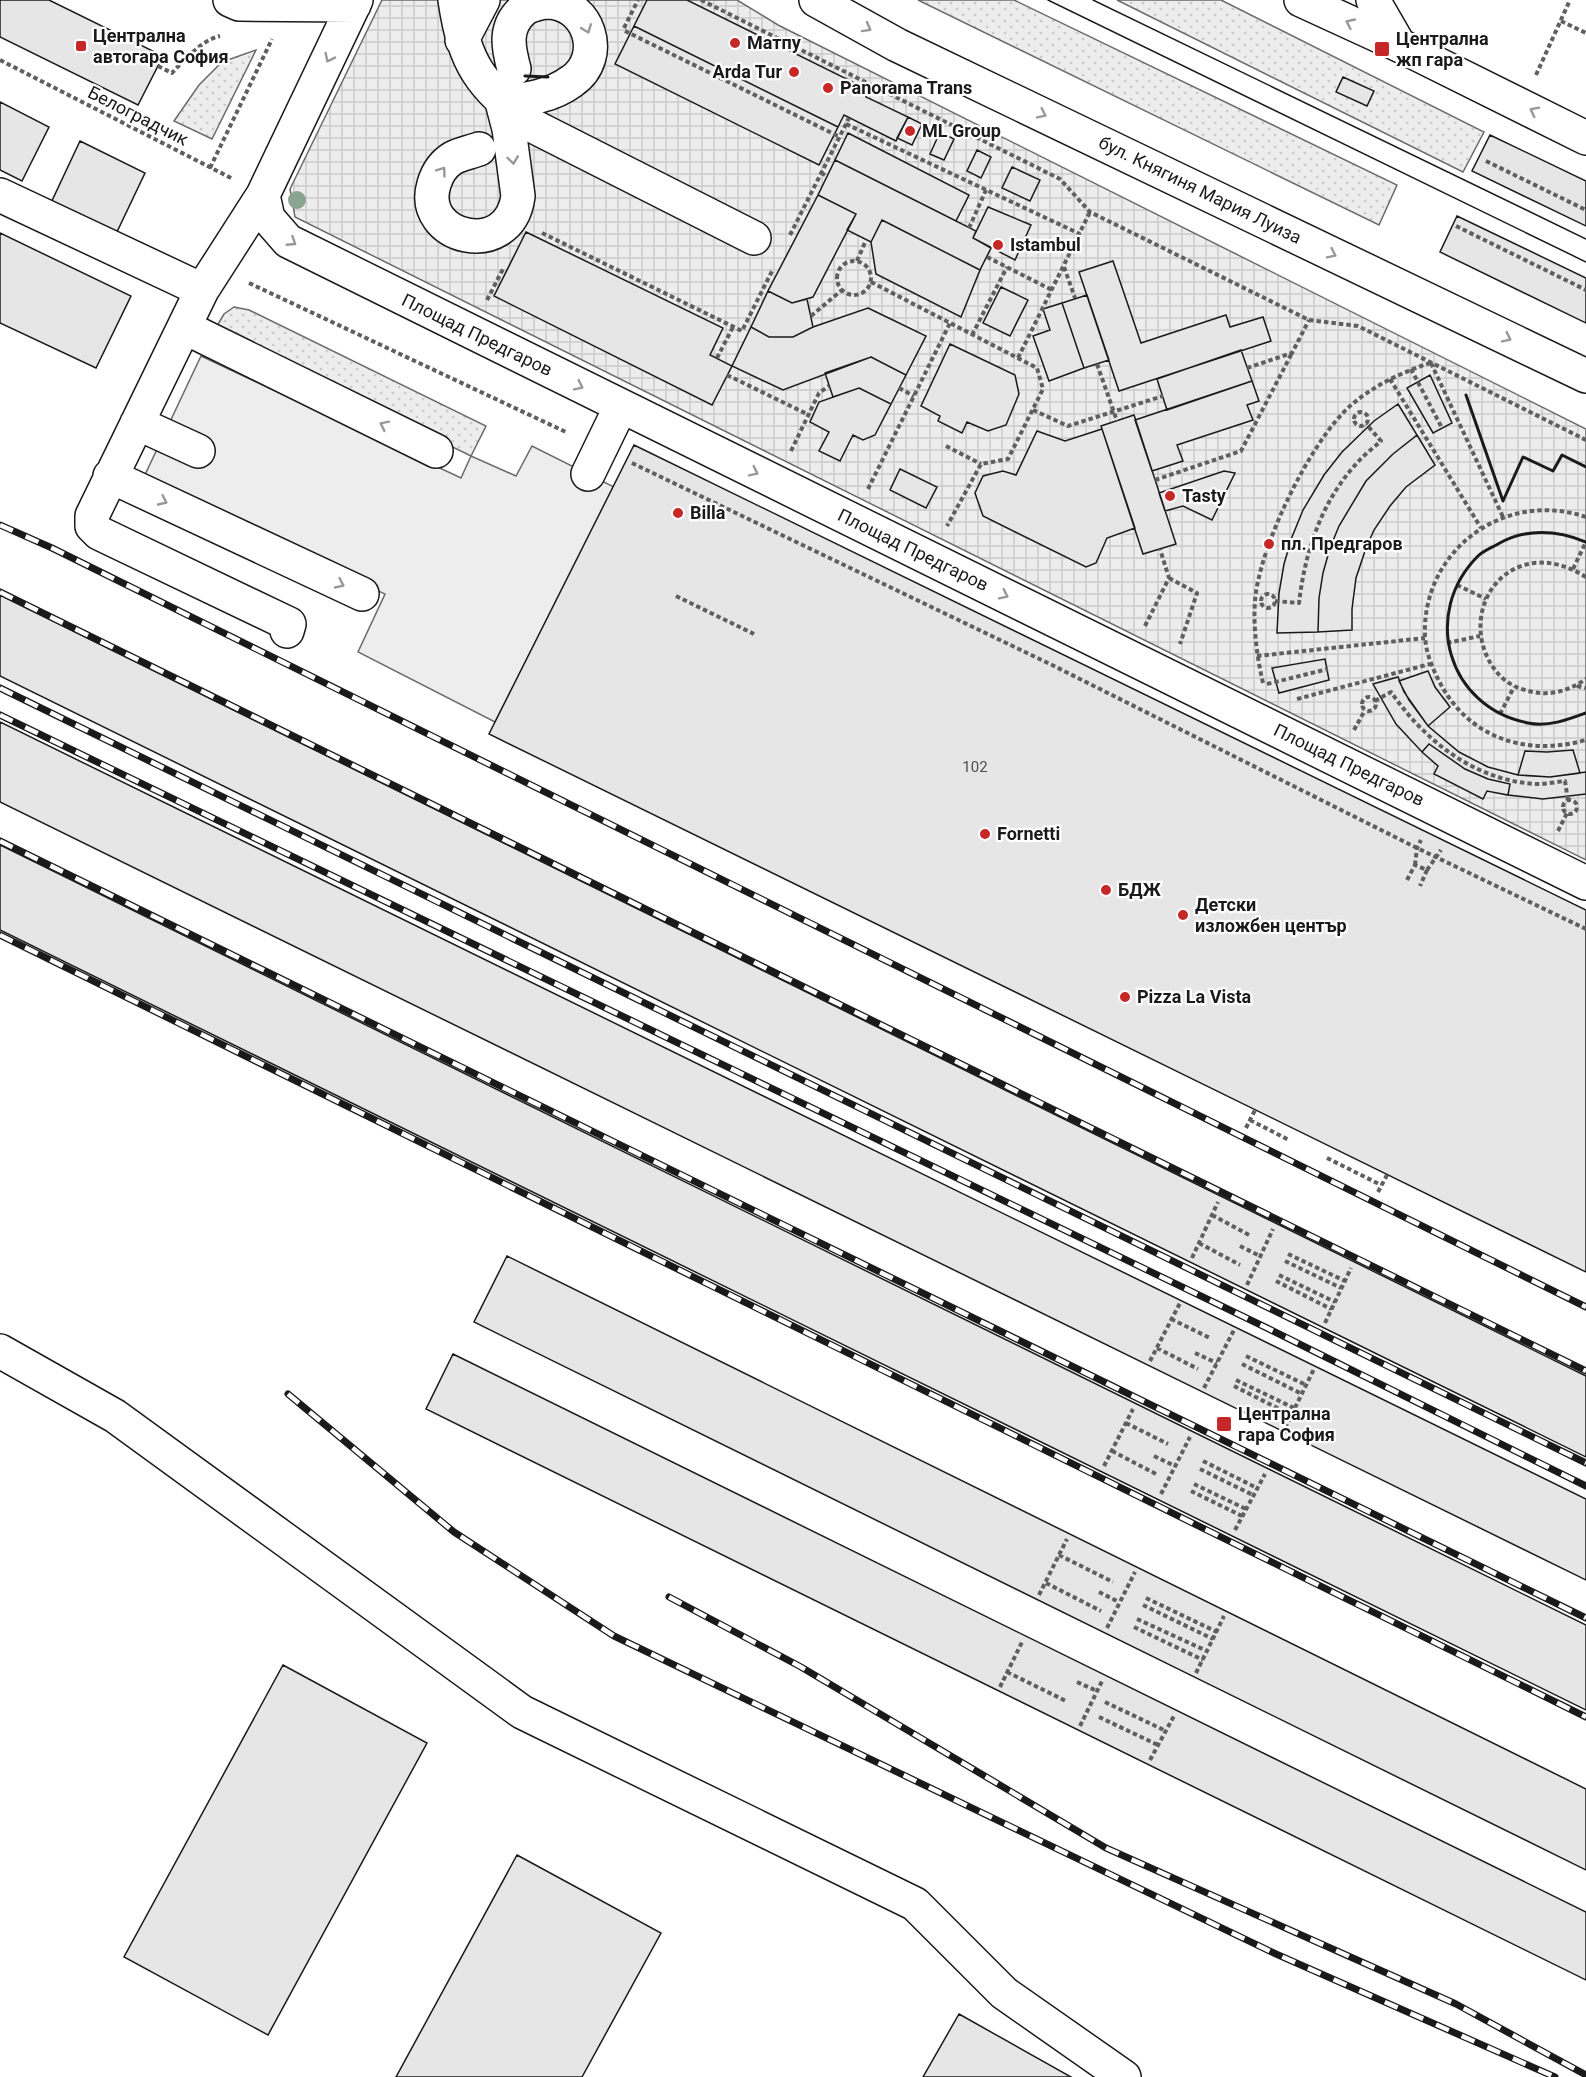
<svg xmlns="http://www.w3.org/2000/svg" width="1586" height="2077" font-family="Roboto,sans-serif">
	<defs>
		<pattern id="grass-dots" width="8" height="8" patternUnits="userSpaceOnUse" patternTransform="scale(1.5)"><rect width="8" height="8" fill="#ededed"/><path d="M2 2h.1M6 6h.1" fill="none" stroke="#cbcbcb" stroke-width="1.8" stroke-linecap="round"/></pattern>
		<pattern id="plaza-grid" width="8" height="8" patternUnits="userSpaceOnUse" patternTransform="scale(1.5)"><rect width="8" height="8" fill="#ededed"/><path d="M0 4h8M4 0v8" fill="none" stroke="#cbcbcb"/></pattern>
	</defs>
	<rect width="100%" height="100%" fill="#fff"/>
	<!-- grass -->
	<path fill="url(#grass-dots)" stroke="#6a6a6a" stroke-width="1.5" d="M918,0H1014L1397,185L1379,225Z
		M1117,0H1221L1484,132L1463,172Z
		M256,50L212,139L174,121L199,85L222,62Z
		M234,307L249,310L486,426L471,456L214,331L224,314Z"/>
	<!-- built -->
	<path fill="#ededed" stroke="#6a6a6a" stroke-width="1.5" d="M201,356L461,478L471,456L516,476L532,446L614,487L495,722L358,652L385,594L143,479Z"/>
	<!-- plaza -->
	<path fill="url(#plaza-grid)" stroke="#6a6a6a" stroke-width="1.5" d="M382,0H737L778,25L1586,429V860L295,217L290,189Z"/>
	<!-- building -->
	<path fill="#e6e6e6" stroke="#1a1a1a" stroke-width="1.5" d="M0,0H49L163,56L138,105L0,37Z
		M647,0H687L869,90L866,97L908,117L896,141L844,115L838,127L634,26Z
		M634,26L838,127L819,165L615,64Z
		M1343,77L1374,91L1367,106L1336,92Z
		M0,102L49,127L22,181L0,170Z
		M908,117L922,124L912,145L897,138Z
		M940,132L954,139L944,160L930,154Z
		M848,133L969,195L956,221L835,160Z
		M1490,135L1586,181V226L1472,171Z
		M80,141L145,173L115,236L50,205Z
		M977,150L991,157L981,178L967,171Z
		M835,160L976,231L973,238L991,248L980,270L882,220L871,242L847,230L856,214L818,195Z
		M1012,167L1040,180L1030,201L1002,188Z
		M818,195L856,214L813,297L792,303L768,291Z
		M988,207L1031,225L1015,260L973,238Z
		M1457,216L1586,278V323L1440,252Z
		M882,220L980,270L961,317L876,274L871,242Z
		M526,232L723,328L710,355L732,366L712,405L494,296Z
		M0,233L131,296L96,368L0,323Z
		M1113,261L1141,343L1226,315L1230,327L1263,317L1271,341L1119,391L1079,272Z
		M1001,287L1028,300L1010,336L983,323Z
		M768,291L792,303L807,299L813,327L793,337H769L751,327Z
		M1087,295L1109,360L1084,368L1062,303Z
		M1062,303L1084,368L1049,381L1033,336L1050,330L1043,309Z
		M868,308L926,336L906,375L871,357L783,390L732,366L751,327L769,337H793L813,327Z
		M950,344L1015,375L1019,394L1006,425L988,431L967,422L962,433L938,421L940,416L921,406Z
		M1241,350L1252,381L1167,410L1157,379Z
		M871,357L906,375L891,404L859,388L833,397L825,373Z
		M1430,375L1452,423L1433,433L1407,388Z
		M1252,381L1259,401L1247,405L1253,420L1177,445L1183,461L1152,471L1135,420Z
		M859,388L891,404L875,435L863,440L853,435L840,461L819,451L829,432L810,422L819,402Z
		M1398,404L1417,435L1393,454L1366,481L1339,526L1330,548L1323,573L1319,598L1318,632L1277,633L1279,593L1284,564L1292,537L1303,510L1324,475L1342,452L1374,421Z
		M1134,415L1176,544L1143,554L1101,426Z
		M1102,429L1135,528L1107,538L1096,563L1086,567L983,516L975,493L983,476L1003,471L1016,475L1037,431L1065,441Z
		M1417,435L1435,465L1406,487L1390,506L1374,530L1366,548L1356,578L1352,609V630L1318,632L1319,598L1323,573L1330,548L1339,526L1366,481L1393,454Z
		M634,445L1586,910V1272L489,734Z
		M900,469L937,487L926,508L890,490Z
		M1224,471L1235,473L1212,520L1183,506L1165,511L1159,493Z
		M0,595L1586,1376V1457L0,676Z
		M1325,659L1329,680L1279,693L1272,668Z
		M1428,671L1435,687L1450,707L1428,726L1409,700L1399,681Z
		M1398,677L1404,692L1428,726L1459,752L1488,767L1518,775L1550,777L1586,772V794L1543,799L1508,795L1510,784L1488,779L1465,769L1429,744L1422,752L1396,724L1373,684Z
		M0,722L1586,1499V1580L0,802Z
		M1429,744L1465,769L1488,779L1510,784L1508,795L1487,791L1483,799L1434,774L1438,766L1422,752Z
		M1573,750L1580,773L1550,777L1518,775L1525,751L1547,752Z
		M0,845L1586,1625V1710L0,930Z
		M507,1256L1586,1789V1870L474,1322Z
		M453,1354L1586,1912V1980L426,1409Z
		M283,1665L427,1743L268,2035L124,1957Z
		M517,1855L661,1933L582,2077H396Z
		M959,2014L1071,2077H923Z"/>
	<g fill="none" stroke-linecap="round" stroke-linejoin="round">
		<!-- minor casing -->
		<g stroke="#1a1a1a" stroke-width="36">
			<path id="minor" d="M230,0L239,4L354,5
				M455,0C465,66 480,84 531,125L754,238
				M1373,0L1399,45
				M462,40L483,0
				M479,149C471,152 460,154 453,158C443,164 437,174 434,184C417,239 510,261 518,196L509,129L502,102C526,100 552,96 572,81C607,57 589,0 544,2C536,4 529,5 523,10C504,27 508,47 514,69
				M0,195L202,290
				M263,195L268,218L288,241L1586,883
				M184,327L436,451
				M137,423L198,451
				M588,474L621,406
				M110,476L362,594
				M287,631L289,624L99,533L92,526V516L202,290L263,195L356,0
				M0,1351L115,1416L522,1712L915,1904L1004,1993L1124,2077"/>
		</g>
		<!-- major casing -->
		<g stroke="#1a1a1a" stroke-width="36">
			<path id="major" d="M816,0L897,45L1586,376
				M1301,0L1399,45L1586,138"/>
		</g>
		<!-- path -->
		<path stroke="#5f5f5f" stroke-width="4" stroke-dasharray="4.5 3" stroke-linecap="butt" d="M701,0L1060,179L1090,212L1309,320L1358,326L1586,440
			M1561,21L1586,33
			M624,28L638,0
			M625,31L840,137
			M0,60L233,179
			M158,66L172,73C184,60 202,40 220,36
			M1536,75L1570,0
			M846,124L1080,234
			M1486,161L1586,210
			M210,168L272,39
			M821,173L827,176
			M1456,226L1586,290
			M969,228L986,190
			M542,233L742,331L773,269
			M790,235L849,118
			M987,257L1052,290
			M837 278a17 17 0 1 1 34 0a17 17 0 1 1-34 0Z
			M857,261L866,240
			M1064,267L1075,298
			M871,282L1037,368L1043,389L1008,459L981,464L947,526
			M249,283L568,433
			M487,300L504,267
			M811,316L842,290
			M972,335L1007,267
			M717,358L733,327
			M1018,358L1090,212
			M1431,363L1503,517
			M1097,364L1117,421
			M1247,368L1292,353L1309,320
			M1411,369L1442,428
			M727,375L809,415
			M1390,379L1481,528
			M899,388L914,396
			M1033,410L1068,426L1163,396
			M1354 419a7 7 0 1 1 14 0a7 7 0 1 1-14 0Z
			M946,446L981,464
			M791,451L819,393L829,386
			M632,463L1052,665L1417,848L1586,929
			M1155,480L1241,451L1292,353
			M868,489L950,323
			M1586,517C1504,489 1421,551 1425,637C1426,653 1432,667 1439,681C1468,738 1526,757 1586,740
			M1573,569L1586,542
			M1586,577C1570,567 1553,561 1534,563C1484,570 1466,628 1493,667C1500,678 1512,687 1525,690C1548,697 1567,692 1586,679
			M1169,578L1197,593L1180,644
			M1457,585L1486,599
			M1261 601a7 7 0 1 1 14 0a7 7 0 1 1-14 0Z
			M676,596L754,634
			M1275,601L1299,603C1305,552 1321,502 1357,463C1364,455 1373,448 1381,441L1366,424
			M1145,626L1169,578L1160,549
			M1447,643L1480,636
			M1257,656L1425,638
			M1263,683C1257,657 1253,628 1255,601C1259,547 1310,442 1350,406C1373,386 1402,372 1430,363
			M1267,684L1328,669
			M1577,686L1586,688
			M1362 704a7 7 0 1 1 14 0a7 7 0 1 1-14 0Z
			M1297,699L1430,664
			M1375,701L1391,692C1425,741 1475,781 1537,784C1546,784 1556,782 1565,781L1568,801
			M1500,714L1514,687
			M1354,730L1365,710
			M1563 807a7 7 0 1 1 14 0a7 7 0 1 1-14 0Z
			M1558,831L1567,813
			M1415,865L1417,848L1421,840
			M1427,870L1441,850
			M1407,880L1415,865L1427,870L1420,886
			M1250,1120L1289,1140
			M1246,1128L1255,1110
			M1327,1158L1381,1185
			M1378,1192L1387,1175
			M1212,1215L1251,1236
			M1199,1243L1240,1265
			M1240,1246L1260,1256
			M1288,1254L1345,1281
			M1192,1258L1218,1202
			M1285,1261L1341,1288
			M1279,1275L1335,1302
			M1276,1281L1331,1309
			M1247,1285L1273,1229
			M1171,1319L1210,1338
			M1325,1323L1351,1268
			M1157,1348L1198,1369
			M1195,1353L1217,1363
			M1246,1356L1306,1385
			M1150,1361L1180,1303
			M1242,1364L1302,1394
			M1236,1380L1294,1408
			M1234,1386L1291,1415
			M1204,1388L1234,1330
			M1126,1423L1168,1444
			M1285,1428L1314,1369
			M1112,1451L1156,1474
			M1154,1456L1175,1466
			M1203,1461L1257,1488
			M1104,1466L1133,1409
			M1200,1469L1253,1495
			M1194,1484L1246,1509
			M1191,1491L1242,1516
			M1161,1494L1190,1437
			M1235,1530L1265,1474
			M1059,1555L1113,1582
			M1046,1583L1101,1611
			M1099,1592L1119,1602
			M1039,1595L1067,1539
			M1146,1598L1217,1632
			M1143,1605L1213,1639
			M1137,1619L1207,1651
			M1134,1627L1203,1660
			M1107,1628L1135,1572
			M1007,1672L1066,1701
			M1196,1673L1224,1616
			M1077,1682L1097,1691
			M1000,1687L1023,1640
			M1105,1702L1166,1731
			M1099,1717L1158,1745
			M1080,1726L1103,1679
			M1150,1760L1175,1714"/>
		<!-- minor -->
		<use href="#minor" stroke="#fff" stroke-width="33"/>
		<!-- major -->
		<use href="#major" stroke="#fff" stroke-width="33"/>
		<!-- tram -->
		<path stroke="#1a1a1a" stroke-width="1.5" d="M1048,0L1586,262
			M1093,0L1586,239"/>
		<!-- rail casing -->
		<g stroke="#1a1a1a" stroke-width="7">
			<path id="rail" d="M0,525L52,548L1586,1307
				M0,592L1586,1371
				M0,688L1586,1463
				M0,715L1267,1328L1586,1486
				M0,841L1586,1618
				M0,935L1586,1717
				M288,1394L454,1532L614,1636L1276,1954L1555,2077
				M669,1597L801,1667L1106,1848L1456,2004L1586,2075"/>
		</g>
		<!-- rail -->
		<use href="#rail" stroke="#fff" stroke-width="4.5" stroke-dasharray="14" stroke-linecap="butt"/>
		<!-- wall -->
		<path stroke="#1a1a1a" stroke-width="3" d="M525,76L548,77
			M1466,395L1503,501L1523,457L1553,471L1562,455L1586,467
			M1586,542C1557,530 1525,528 1498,544C1491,548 1483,551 1478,556C1421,613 1447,707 1528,723C1548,727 1567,720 1586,713"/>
	</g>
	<!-- trees -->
	<circle fill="#8aa48f" cx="297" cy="200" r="9"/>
	<!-- one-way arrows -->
	<defs><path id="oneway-chevron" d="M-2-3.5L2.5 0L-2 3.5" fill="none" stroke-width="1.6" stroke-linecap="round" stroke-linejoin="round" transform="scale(1.5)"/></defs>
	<g stroke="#989898">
		<use href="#oneway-chevron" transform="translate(1350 23) rotate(-155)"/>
		<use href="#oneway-chevron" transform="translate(867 28) rotate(29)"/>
		<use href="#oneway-chevron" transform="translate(587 29) rotate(69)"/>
		<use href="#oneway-chevron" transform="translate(329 58) rotate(116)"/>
		<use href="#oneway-chevron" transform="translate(1534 111) rotate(-153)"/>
		<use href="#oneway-chevron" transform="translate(1042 114) rotate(26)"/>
		<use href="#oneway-chevron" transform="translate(513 160) rotate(82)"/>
		<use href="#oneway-chevron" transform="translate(442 171) rotate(-54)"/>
		<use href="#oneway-chevron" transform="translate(292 242) rotate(33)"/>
		<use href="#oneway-chevron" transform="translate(1332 254) rotate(26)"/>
		<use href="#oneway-chevron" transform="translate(1507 338) rotate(26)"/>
		<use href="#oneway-chevron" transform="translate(579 386) rotate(26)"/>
		<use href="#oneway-chevron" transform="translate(384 425) rotate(-154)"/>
		<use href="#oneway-chevron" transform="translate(754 472) rotate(26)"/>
		<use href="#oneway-chevron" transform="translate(163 501) rotate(25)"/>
		<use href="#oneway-chevron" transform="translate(340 584) rotate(25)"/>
		<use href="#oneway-chevron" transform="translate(1004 595) rotate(26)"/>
	</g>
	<!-- markers -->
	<g fill="#c62828" stroke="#fff" stroke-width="2">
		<circle cx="735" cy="43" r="6"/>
		<rect x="75" y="40" width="12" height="12" rx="3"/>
		<rect x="1374" y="41" width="16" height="16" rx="3"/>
		<circle cx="794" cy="72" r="6"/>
		<circle cx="828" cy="88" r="6"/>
		<circle cx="910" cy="131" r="6"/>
		<circle cx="998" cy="245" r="6"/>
		<circle cx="1170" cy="496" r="6"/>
		<circle cx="678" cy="513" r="6"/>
		<circle cx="1269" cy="544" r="6"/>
		<circle cx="985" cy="834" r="6"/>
		<circle cx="1106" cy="890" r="6"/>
		<circle cx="1183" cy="915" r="6"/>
		<circle cx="1125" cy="997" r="6"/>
		<rect x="1216" y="1416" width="16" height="16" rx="3"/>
	</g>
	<g text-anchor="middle" stroke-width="4.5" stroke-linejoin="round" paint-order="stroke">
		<!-- number labels -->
		<g font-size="15" fill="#4d4d4d">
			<text x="975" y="772">102</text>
		</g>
		<!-- poi labels -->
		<g font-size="18" font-weight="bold" fill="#1a1a1a" stroke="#fff" text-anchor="start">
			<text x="93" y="42">Централна<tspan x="93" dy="21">автогара София</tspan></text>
			<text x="1396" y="45">Централна<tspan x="1396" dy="21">жп гара</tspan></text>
			<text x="747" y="49">Матпу</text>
			<text x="782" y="78" text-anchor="end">Arda Tur</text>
			<text x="840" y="94">Panorama Trans</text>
			<text x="922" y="137">ML Group</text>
			<text x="1010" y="251">Istambul</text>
			<text x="1182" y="502">Tasty</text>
			<text x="690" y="519">Billa</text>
			<text x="1281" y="550">пл. Предгаров</text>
			<text x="997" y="840">Fornetti</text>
			<text x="1118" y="896">БДЖ</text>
			<text x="1195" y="911">Детски<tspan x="1195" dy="21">изложбен център</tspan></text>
			<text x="1137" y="1003">Pizza La Vista</text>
			<text x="1238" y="1420">Централна<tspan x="1238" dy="21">гара София</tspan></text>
		</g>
		<!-- street labels -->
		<g font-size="18" fill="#1a1a1a" stroke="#fff">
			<text transform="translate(138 116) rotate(27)" y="6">Белоградчик</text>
			<text transform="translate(1200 190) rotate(26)" y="6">бул. Княгиня Мария Луиза</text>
			<text transform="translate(477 335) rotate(26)" y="6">Площад Предгаров</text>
			<text transform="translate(913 550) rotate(26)" y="6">Площад Предгаров</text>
			<text transform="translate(1349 765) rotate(26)" y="6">Площад Предгаров</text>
		</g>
	</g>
</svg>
